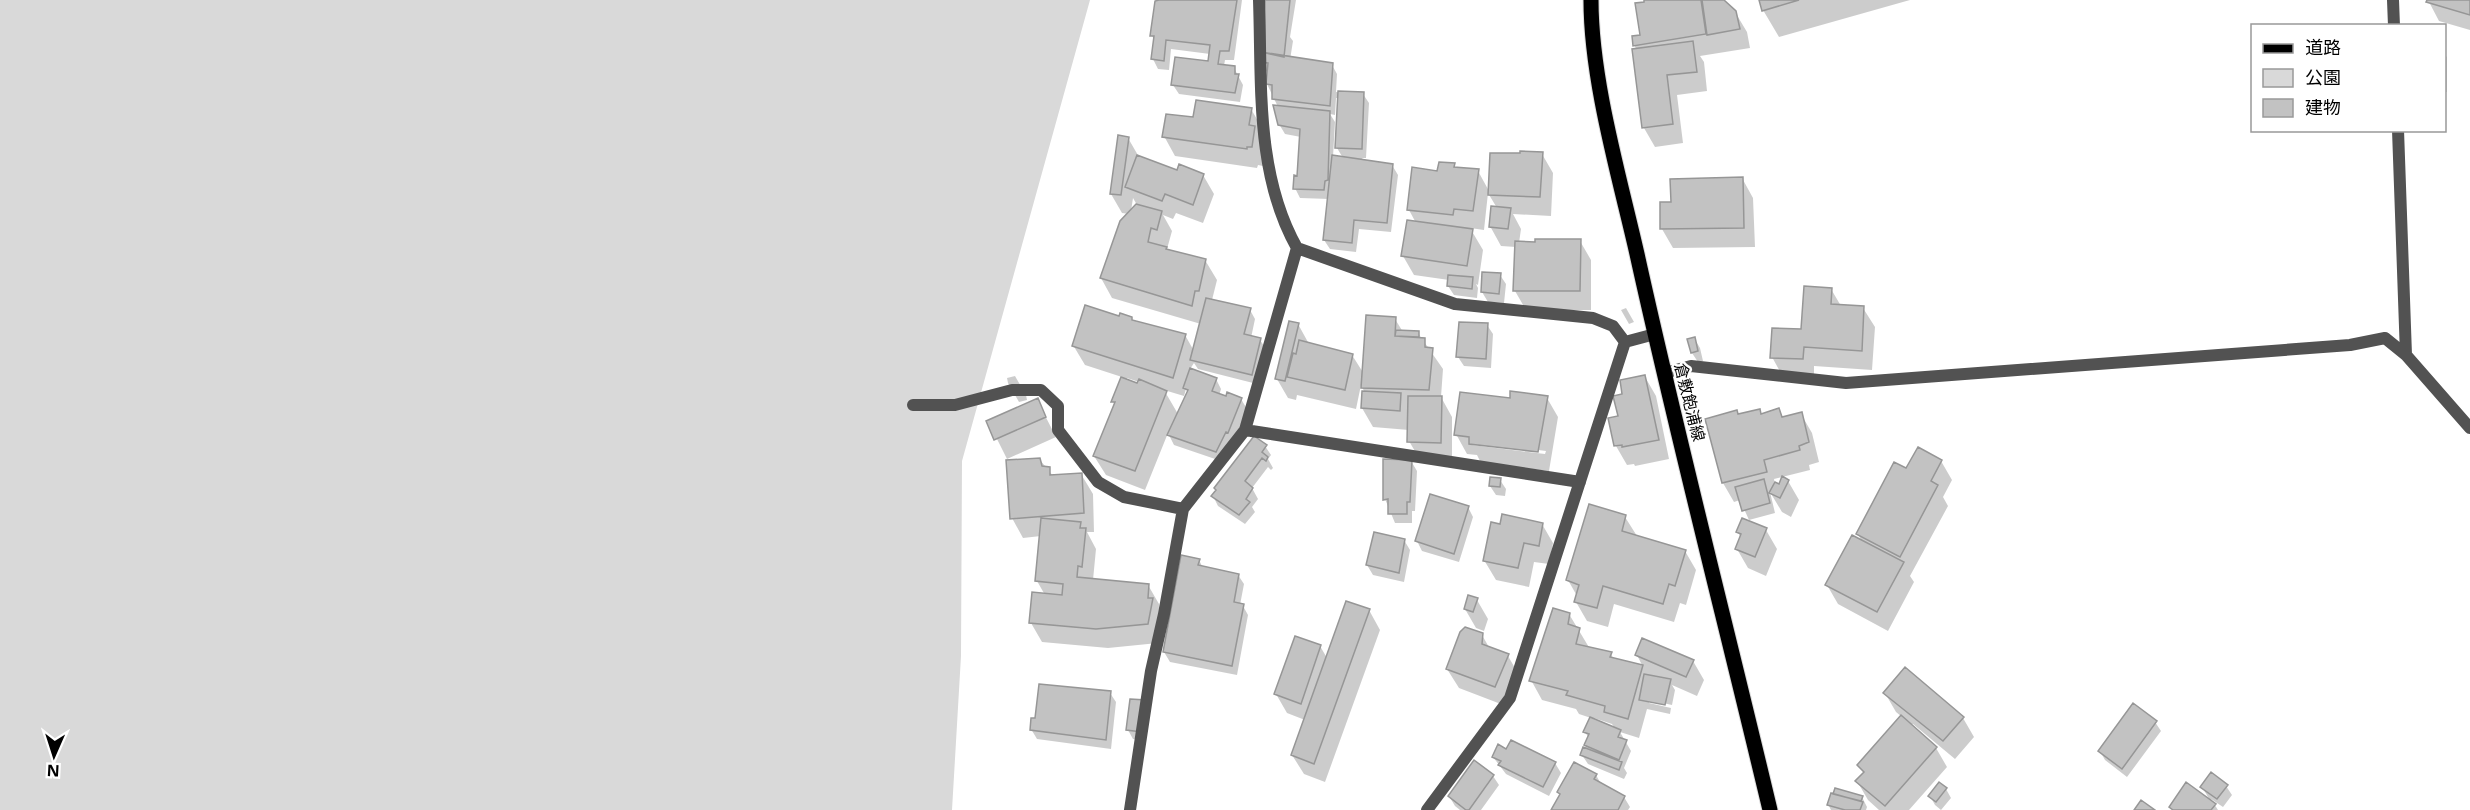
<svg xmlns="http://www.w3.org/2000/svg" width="2470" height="810" font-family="'Open Sans','Noto Sans JP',sans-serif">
	<rect width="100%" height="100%" fill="#fff"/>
	<!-- green -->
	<path fill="#d9d9d9" d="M0,0H1090L962,461L961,656L952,810H0Z"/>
	<!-- shadow -->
	<path fill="#0003" fill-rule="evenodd" d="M1160,0H1242L1234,60H1225L1224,66L1234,68L1243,85L1240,102L1179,94L1173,85L1209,63L1210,54L1171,49L1169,70L1158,69L1153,59L1155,41L1152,36Z
		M1266,0H1296L1290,37L1293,41L1290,60L1332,65L1337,74L1336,92L1363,94L1369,103L1366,158H1362L1365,162L1392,165L1398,175L1391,232L1359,229L1356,252L1330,249L1324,240L1329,199L1300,198L1295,188L1299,178L1301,137L1285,134L1279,124L1278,107L1267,84L1268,72L1265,71ZM1336,98H1339L1337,148L1343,158L1333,157L1335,122L1330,114L1335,115Z
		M1645,0H1722L1735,12L1747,32L1750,48L1700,56L1704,62L1707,91L1677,95L1683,143L1655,147L1644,128L1637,50L1634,45L1642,37Z
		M1760,0H1910L1779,37L1763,10Z
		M2428,0H2470V30L2439,21Z
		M2444,54L2447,57V92H2444Z
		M1251,109L1262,128L1263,166L1258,165L1257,168L1175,156L1164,136L1194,119Z
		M1128,138L1139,157L1177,172L1203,175L1214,194L1203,223L1176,213L1173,219L1163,215L1172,231L1167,249L1205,260L1217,280L1212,300L1250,310L1255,319L1251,338L1260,340L1266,349L1257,384L1198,369L1194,363L1190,369L1216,379L1221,389L1219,396L1241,399L1247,409L1234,442L1221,461L1174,445L1168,433L1145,490L1106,475L1094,456L1115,406L1113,401L1122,377L1085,365L1073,345L1120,318H1131L1133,322L1185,335L1194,351L1201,324L1112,298L1101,278L1129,214L1122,213L1111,194ZM1133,198L1137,205L1131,211ZM1127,378L1139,382L1138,385L1126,381ZM1186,389L1188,393L1178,414L1164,390L1184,396Z
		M1542,154L1553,173L1551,216L1513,214L1521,229L1519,243L1580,241L1591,260V310H1526L1515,291L1516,247L1501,246L1490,226L1497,208L1488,193L1484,230L1470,228L1483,250L1478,285L1476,284L1478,288L1477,298L1454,295L1448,286L1449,280L1414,275L1403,256L1416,223L1409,210L1438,172L1454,164L1456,169L1478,171L1489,191Z
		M1742,178L1753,198L1755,247L1673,248L1662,229L1661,204L1672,203Z
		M1500,275L1506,284L1504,303L1488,302L1482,292Z
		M1831,289L1841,306L1863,308L1875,327L1872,370L1814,366V378L1783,377L1772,357L1803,331Z
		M1626,308L1634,322L1629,324L1621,310Z
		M1395,319L1403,332L1418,333L1443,369L1441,397L1452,417V462L1420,460L1409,441V430L1373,427L1362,408L1363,392L1365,393L1361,385L1356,409L1297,395L1296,400L1288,398L1277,379L1298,324L1309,344L1352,355L1364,374Z
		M1487,325L1493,334L1491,368L1464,366L1458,357Z
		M1694,338L1700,348L1703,361L1698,362L1692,353L1689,340Z
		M1015,376L1026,395L1027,400L1019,402L1008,383L1007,378Z
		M1645,377L1656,396L1669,459L1635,466L1634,464L1627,465L1616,446L1619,417L1624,395Z
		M1547,398L1558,417L1549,471L1481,463L1477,455L1467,454L1456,434L1511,400ZM1472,442L1546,451L1545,454L1472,445Z
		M1037,400L1056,437L1007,459L988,421Z
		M1759,410L1762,415L1779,410L1783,418L1801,414L1812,433L1819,462L1809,465L1810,470L1774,479L1775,484L1779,486L1788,481L1799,500L1791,517L1782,512L1770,492L1775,513L1749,520L1740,500L1734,502L1723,483L1739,416Z
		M1265,446L1271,455L1268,459L1273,468L1271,470L1268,467L1252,488L1258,499L1252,507L1255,512L1245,524L1218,506L1213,496Z
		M1040,460L1054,477L1081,474L1093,494L1094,532H1087L1096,549L1093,580L1148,585L1159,604L1158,643L1108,648L1042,642L1031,623L1045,595L1037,581L1041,536L1023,538L1012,518Z
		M1411,461L1417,471L1415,511H1412V523H1395L1385,499Z
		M1941,461L1952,480L1943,497L1948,506L1910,576L1914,582L1888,631L1838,604L1827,585L1862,542L1858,534L1906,470Z
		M1500,480L1506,489L1505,496L1496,495L1490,486Z
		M1468,507L1473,517L1459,562L1422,551L1417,541Z
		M1625,517L1637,536L1685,551L1696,570L1686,605L1680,603L1674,622L1614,604L1608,627L1587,621L1576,602L1577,596L1568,580Z
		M1542,524L1553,543L1549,564L1534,562L1529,587L1496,580L1484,560L1501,525Z
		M1766,530L1777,549L1766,576L1748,568L1737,549L1741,538L1738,532Z
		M1404,540L1410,550L1404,582L1373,575L1367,565Z
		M1199,560L1203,568L1238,575L1244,584L1240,605L1243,606L1248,615L1237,675L1170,662L1164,652Z
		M1477,600L1488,619L1484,631L1476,628L1465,609Z
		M1369,610L1380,630L1325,782L1304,774L1292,755L1305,720L1287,713L1276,694L1320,646L1327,658Z
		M1569,614L1590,649L1611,654L1614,660L1643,667L1637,655L1693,661L1704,680L1697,696L1672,685L1675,690L1672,705L1649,700V703L1671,708L1670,714L1647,709L1639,738L1620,732L1631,751L1624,768L1627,773L1624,779L1588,764L1582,755L1589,738L1585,732L1591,718L1579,714L1576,709L1542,700L1531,680ZM1594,718L1612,724L1616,730L1593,720Z
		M1482,635L1490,649L1508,656L1519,675L1506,706L1459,688L1447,669Z
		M1110,693L1116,702L1111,749L1037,739L1031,729Z
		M1885,693L1963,718L1974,737L1955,759L1913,724L1910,725L1936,748L1947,767L1909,810H1879L1868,800L1857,781L1864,774L1859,765L1902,717L1896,712Z
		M1131,700L1146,741L1133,739L1128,730Z
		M2155,722L2161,731L2127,777L2105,760L2100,751Z
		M1507,751L1555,763L1561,773L1549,796L1506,774L1493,757Z
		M1596,775L1601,784L1624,797L1630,807L1628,810H1553L1561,795L1559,792Z
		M1493,776L1499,785L1481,810H1460L1455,806L1449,796Z
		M2226,786L2232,795L2223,807L2211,799L2218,810H2172L2171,807L2211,802L2202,787Z
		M1946,789L1951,798L1941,810L1935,805L1930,796Z
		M1832,795L1862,797L1867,807L1866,810H1831L1828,804Z"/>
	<!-- building -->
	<path fill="#c2c2c2" stroke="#969696" stroke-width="1.5" d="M1159,0H1237L1229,51H1220L1218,64L1235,66V74H1239L1235,93L1171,85L1175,57L1208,61L1210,45L1166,40L1164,61L1151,59L1154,36H1150L1155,1Z
		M1265,0H1290L1284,57L1261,52Z
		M1644,0H1701L1706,34L1633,46L1632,36L1640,35L1635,3L1644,2Z
		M1702,0H1724L1736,11L1740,29L1707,35Z
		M1759,0H1799L1762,11Z
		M2427,0H2470V15L2426,2Z
		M1693,41L1697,72L1667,75L1673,124L1642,128L1632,49Z
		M1261,52L1333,63L1330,106L1272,99V85L1266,84L1268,63L1258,62Z
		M1338,91L1364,92L1362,149L1335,148Z
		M1196,100L1252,108L1249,125L1255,126L1252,147H1247V149L1162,137L1166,114L1193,117Z
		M1273,105L1330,111L1328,180L1325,181L1324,190L1293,189L1294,175L1297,176L1300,129L1278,125Z
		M1118,135L1129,137L1121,195L1110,194Z
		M1520,151L1543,152L1540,197L1488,195L1490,153H1520Z
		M1137,155L1177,170L1179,164L1204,174L1193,205L1165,194L1162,201L1125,187Z
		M1332,155L1393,164L1387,223L1354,220L1352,243L1323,240Z
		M1439,162L1455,163L1454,167L1479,169L1473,211L1454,209L1453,215L1407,210L1412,167L1437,171Z
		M1743,177L1744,228L1660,229V202H1671L1670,179Z
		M1136,204L1162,211L1157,230L1151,228L1148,242L1167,247L1166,249L1206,259L1199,291H1195L1192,306L1100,278L1120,221Z
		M1491,206L1511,208L1508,229L1489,227Z
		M1407,220L1473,229L1467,266L1401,256Z
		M1535,239H1581L1580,291H1513L1515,241L1535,242Z
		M1482,272L1501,273L1499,294L1481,292Z
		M1448,275L1473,277L1472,289L1447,286Z
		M1804,286L1832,288L1831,304L1864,306L1862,351L1804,347L1803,359L1770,358L1772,328L1801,329Z
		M1206,298L1251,308L1244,334L1261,338L1252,375L1190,360Z
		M1085,305L1119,316L1120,313L1132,317V320L1186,334L1173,378L1072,346Z
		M1366,315L1396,317L1395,336L1425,338V347L1433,348L1429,390L1361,388Z
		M1289,321L1299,323L1285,381L1275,379Z
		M1459,322L1488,323L1486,359L1456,357Z
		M1396,330L1419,331V337L1395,336Z
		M1695,337L1698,351L1691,353L1687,339Z
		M1299,340L1353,354L1345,390L1287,377L1293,353L1296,354Z
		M1190,368L1217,378L1212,391L1226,396L1227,392L1242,398L1228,433L1226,432L1216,452L1167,435L1188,390L1183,388Z
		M1645,375L1659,440L1622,447V445L1614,446L1608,418L1618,416L1613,396L1622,394L1620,380Z
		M1121,377L1137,383L1139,379L1167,391L1135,471L1093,456L1115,402H1111Z
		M1362,391L1401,393L1400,411L1361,408Z
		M1510,391L1548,396L1538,452L1469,444V437L1454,435L1460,392L1510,398Z
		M1408,396H1442L1441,443L1407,442Z
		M1038,398L1046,417L994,440L986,421Z
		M1779,408L1782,417L1802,412L1809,442L1799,446L1800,450L1764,460L1767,472L1722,483L1705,419L1737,410L1738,414L1760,409L1761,414Z
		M1254,436L1267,445L1262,452L1268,457L1266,461L1262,458L1245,481L1253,488L1246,499L1250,502L1239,515L1211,496L1216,490L1214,488Z
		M1918,447L1942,460L1931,481L1938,485L1900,557L1856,534L1894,462L1906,468Z
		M1040,458L1042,466L1050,467V475L1082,473L1084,513L1010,519L1006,460Z
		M1383,459L1412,460L1410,502H1407V514H1388V499L1383,500Z
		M1782,476L1789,480L1780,498L1769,493L1775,482L1779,484Z
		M1490,477L1501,478L1500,487L1489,486Z
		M1764,479L1770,503L1742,511L1735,487Z
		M1430,494L1469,506L1454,554L1415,541Z
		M1589,504L1626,515L1622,531L1686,550L1675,586L1669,584L1663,604L1603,586L1597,608L1574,602L1579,585L1566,580Z
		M1502,514L1543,523L1539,546L1524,543L1518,568L1483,561L1491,522L1500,524Z
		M1041,518L1081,522L1080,528H1086L1082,567L1078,566L1077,577L1149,584L1148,598H1153L1148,624L1096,629L1029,623L1032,592L1062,595L1063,584L1035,581Z
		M1742,518L1767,528L1755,557L1735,549L1741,534L1736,532Z
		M1374,532L1405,539L1399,573L1366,565Z
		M1852,535L1904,562L1877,612L1825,585Z
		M1181,555L1200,559L1198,565L1239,574L1234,602L1244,604L1232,666L1163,652Z
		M1468,595L1478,598L1473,612L1464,609Z
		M1346,601L1370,609L1314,764L1291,755Z
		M1553,608L1570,613L1568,624L1580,628L1576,644L1612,652L1610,657L1643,665L1628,719L1604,712L1605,706L1566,695L1568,691L1529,681Z
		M1465,627L1483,633L1482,644L1509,654L1495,687L1446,669L1460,632Z
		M1295,636L1321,645L1301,704L1274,694Z
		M1642,638L1694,660L1686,677L1635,655Z
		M1905,667L1964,717L1943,741L1883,693Z
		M1644,674L1671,679L1665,705L1639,700Z
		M1039,684L1111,691L1106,740L1030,730L1031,718H1035Z
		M1130,699L1146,700L1142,732L1126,730Z
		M2133,703L2157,721L2122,769L2098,751Z
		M1901,715L1937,747L1885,806L1855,781L1864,772L1857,765Z
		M1590,717L1621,730L1618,737L1627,740L1619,760L1584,745L1589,734L1583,732Z
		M1511,740L1556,762L1543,787L1498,765L1501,761L1492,757L1498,744L1506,749Z
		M1583,747L1622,762L1619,770L1580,755Z
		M1474,760L1494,775L1469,810H1466L1448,796Z
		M1574,762L1597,774L1594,779L1625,796L1618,810H1551L1560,794L1557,792Z
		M2211,772L2228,785L2217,799L2200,787Z
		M1939,782L1947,788L1936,802L1928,796Z
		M2186,782L2216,804L2211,810H2173L2169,807Z
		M1835,788L1863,796L1861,801L1833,794Z
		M1831,793L1863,802L1860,810H1845L1827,805Z
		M2141,800L2155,810H2134Z"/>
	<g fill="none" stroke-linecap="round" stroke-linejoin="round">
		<!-- primary casing -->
		<g stroke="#dbdbdb" stroke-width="17">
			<path id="primary" d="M1591,0C1591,80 1619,175 1637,254C1678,440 1726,625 1770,810"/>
		</g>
		<!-- street -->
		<path stroke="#525252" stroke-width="12" d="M1259,0C1262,83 1255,174 1297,248L1455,304L1593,318L1613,326L1625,342L1655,334
			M2393,0L2394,26
			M2398,130L2406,355
			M1665,373L1691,366L1846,383L2350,345L2385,338L2406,355L2470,428
			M913,405H955L1012,390H1041L1058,406V430L1098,482L1124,497L1183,509
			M1245,430L1580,482
			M1130,810L1151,671L1164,614L1183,509L1245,430L1297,248
			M1427,810L1510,698L1625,342"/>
		<!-- primary -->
		<use href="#primary" stroke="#000" stroke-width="15"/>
	</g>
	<g text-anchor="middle" stroke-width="5" stroke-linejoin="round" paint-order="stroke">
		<!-- street labels -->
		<g font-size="16" fill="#000" stroke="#fff">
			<text transform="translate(1690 402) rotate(76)" y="6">倉敷飽浦線</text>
		</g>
	</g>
	<!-- legend -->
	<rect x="2251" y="24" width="195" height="108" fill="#ffffff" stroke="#999999" stroke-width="1.5"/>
	<rect x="2263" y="44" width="30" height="9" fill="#000000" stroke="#999999" stroke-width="1.5"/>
	<text x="2305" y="54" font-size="18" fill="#000000">道路</text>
	<rect x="2263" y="69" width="30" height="18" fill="#d9d9d9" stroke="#999999" stroke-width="1.5"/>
	<text x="2305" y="84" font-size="18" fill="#000000">公園</text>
	<rect x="2263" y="99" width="30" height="18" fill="#c2c2c2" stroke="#999999" stroke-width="1.5"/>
	<text x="2305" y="114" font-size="18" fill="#000000">建物</text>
	<!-- north arrow -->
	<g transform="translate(54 756) rotate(183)" stroke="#ffffff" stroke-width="4.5" paint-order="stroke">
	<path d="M0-4.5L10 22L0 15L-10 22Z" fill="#000000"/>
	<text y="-9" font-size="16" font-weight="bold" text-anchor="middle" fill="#000000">N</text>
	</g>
</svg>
